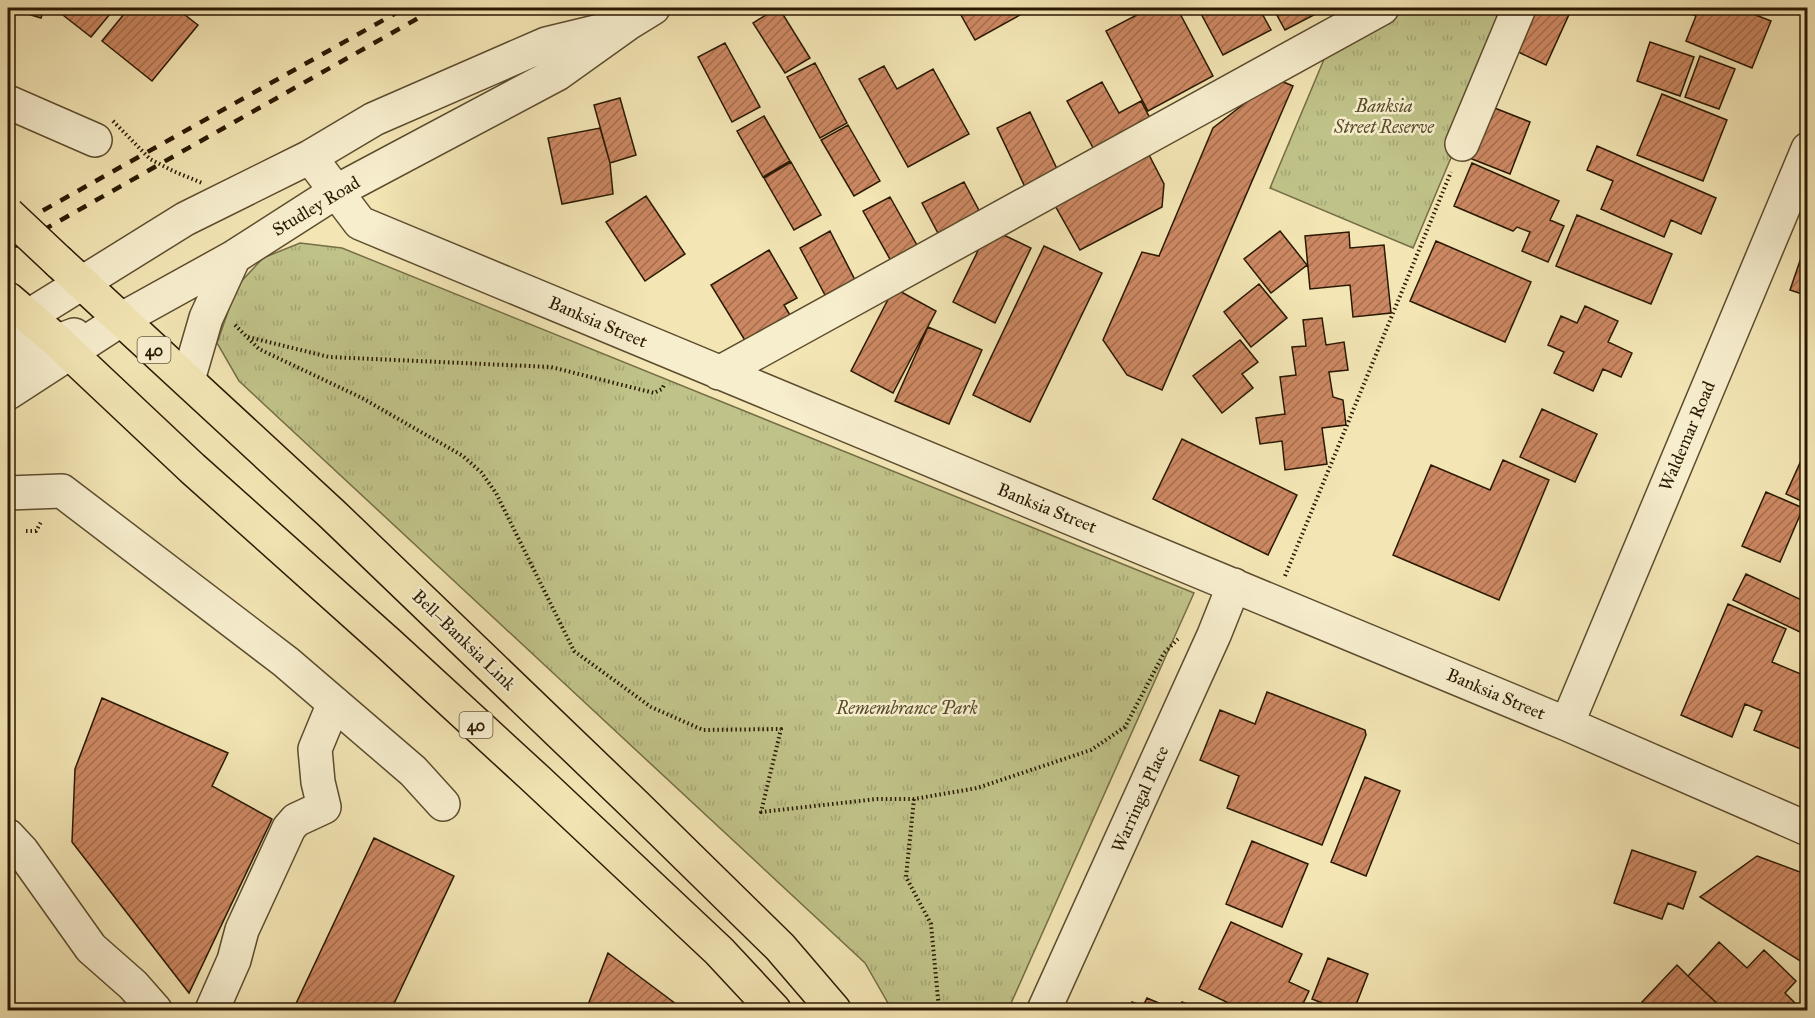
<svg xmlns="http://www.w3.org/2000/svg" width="1815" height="1018" font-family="'IM FELL Great Primer',serif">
	<defs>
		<pattern id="park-tufts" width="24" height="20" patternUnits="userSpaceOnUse" patternTransform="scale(1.5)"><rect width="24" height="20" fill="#c0c389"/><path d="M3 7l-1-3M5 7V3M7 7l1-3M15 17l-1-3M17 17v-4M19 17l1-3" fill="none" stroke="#a5a775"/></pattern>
		<pattern id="building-hatch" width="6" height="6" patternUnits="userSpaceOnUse" patternTransform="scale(1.5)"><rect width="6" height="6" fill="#cc8862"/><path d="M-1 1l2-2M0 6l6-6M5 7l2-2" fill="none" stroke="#a66e4f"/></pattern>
	</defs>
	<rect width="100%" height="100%" fill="#f3e5b4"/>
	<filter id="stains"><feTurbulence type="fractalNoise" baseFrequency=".00333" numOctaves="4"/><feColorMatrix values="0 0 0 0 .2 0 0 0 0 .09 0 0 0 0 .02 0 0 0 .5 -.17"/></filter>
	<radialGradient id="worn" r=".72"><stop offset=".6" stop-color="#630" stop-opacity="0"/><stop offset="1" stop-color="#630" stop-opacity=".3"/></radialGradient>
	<!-- park -->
	<path fill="url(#park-tufts)" stroke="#756e46" stroke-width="1.5" d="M1396,8H1514L1413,248L1270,188L1330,45Z
		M300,243L342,248L1194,593L1008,1010H892L865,963L239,381L217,343L237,286L263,258Z"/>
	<!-- building -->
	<path fill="url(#building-hatch)" stroke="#2a1902" stroke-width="1.5" d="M8,8H44L41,18Z
		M54,8H115L91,37Z
		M129,8H176L198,25L152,81L102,41Z
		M777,8H779L810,58L785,73L753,23Z
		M957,8H1016L1020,15L975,40Z
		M1150,8H1177L1213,76L1148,111L1106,31Z
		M1198,8H1259L1271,30L1223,55Z
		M1273,8H1327L1285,30Z
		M1521,8H1572L1546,65L1503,45Z
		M1680,8H1738L1771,21L1752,68L1686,41L1696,16L1680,9Z
		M1650,42L1694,57L1680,96L1637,81Z
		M725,43L760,107L732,122L698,57Z
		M1700,56L1735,69L1719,109L1685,97Z
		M815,63L847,123L820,138L787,77Z
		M884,66L897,89L933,69L969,134L908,167L859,79Z
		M1276,79L1293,86L1162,390L1127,375L1103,340L1142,252L1159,256L1213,128Z
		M1102,82L1119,113L1141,101L1152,122L1096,153L1067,101Z
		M1662,94L1727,120L1703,181L1637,155Z
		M620,98L636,155L610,163L594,105Z
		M1487,105L1530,122L1510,174L1467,157Z
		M1030,112L1058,171L1025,187L997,128Z
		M764,116L790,161L763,177L737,131Z
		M848,125L880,181L854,196L821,140Z
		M600,128L610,163L613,194L562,204L548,138Z
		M1597,146L1716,198L1701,234L1671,220L1664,237L1601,209L1613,181L1587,170Z
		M1147,151L1164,184L1162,207L1080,250L1053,202Z
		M791,162L821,215L794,230L764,178Z
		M1472,163L1559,201L1550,220L1564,226L1548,262L1522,251L1530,232L1517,227L1513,231L1454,206Z
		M964,182L982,216L940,237L922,203Z
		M646,196L685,254L645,281L606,222Z
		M890,197L918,247L891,261L863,211Z
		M1577,215L1672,254L1651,304L1556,266Z
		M989,228L1031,248L995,323L953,302Z
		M830,231L855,280L825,295L800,248Z
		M1280,231L1307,265L1271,293L1244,259Z
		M1349,232L1350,248L1384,245L1391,313L1353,317L1350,285L1310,289L1305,236Z
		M1436,241L1531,282L1505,342L1410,301Z
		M1044,246L1102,273L1030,422L973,395Z
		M1804,249L1808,250V296L1790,290Z
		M769,250L797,298L784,305L793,320L749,347L711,285Z
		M1259,284L1287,318L1251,347L1224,312Z
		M894,288L936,311L893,393L851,371Z
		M1585,306L1618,321L1608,342L1632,353L1621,377L1603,369L1593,391L1554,373L1564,352L1548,345L1561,316L1577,323Z
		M1322,318L1326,345L1344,342L1348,370L1329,372L1333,397L1343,400L1346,425L1322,428L1327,464L1285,470L1282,441L1260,444L1256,418L1285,414L1280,377L1296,375L1292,347L1306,346L1303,320Z
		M928,327L982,350L949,424L895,401Z
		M1240,340L1258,362L1242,374L1253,388L1222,413L1193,376Z
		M1542,409L1597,434L1575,482L1520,457Z
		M1182,439L1297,495L1268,555L1153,499Z
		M1808,445V504L1786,494Z
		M1503,460L1549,480L1499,600L1393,555L1431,465L1490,490Z
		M1766,492L1803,508L1780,562L1742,546Z
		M1746,574L1808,603V616L1800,632L1733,600Z
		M1728,604L1786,629L1772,662L1808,677V752L1754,730L1762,711L1745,704L1732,737L1681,715Z
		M1267,692L1365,730L1366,735L1322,845L1227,808L1239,776L1200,760L1220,710L1255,724Z
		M102,698L228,753L212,786L272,819L189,993L72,842L75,769Z
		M1365,777L1400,791L1366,876L1331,862Z
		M374,838L454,876L391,1010H293Z
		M1252,841L1308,864L1282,927L1226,904Z
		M1632,850L1696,872L1683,909L1668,903L1662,919L1614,903Z
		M1757,856L1808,875V966L1700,897Z
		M1231,922L1302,954L1289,982L1309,991L1300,1010H1237L1239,1008L1199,989Z
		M1719,942L1747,968L1764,950L1796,981L1785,993L1802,1010H1724L1688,976Z
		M608,953L684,1010H586Z
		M1328,958L1368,974L1354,1010H1340L1312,999Z
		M1677,965L1688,976L1724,1010H1651L1642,1002Z
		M1147,998L1175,1010H1128L1132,1002L1143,1006Z
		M8,1001L30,1010H8Z
		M1182,1002L1203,1010H1178Z"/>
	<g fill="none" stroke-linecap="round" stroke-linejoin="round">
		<!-- minor casing -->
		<g stroke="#5c4c2e" stroke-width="36">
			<path id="minor" d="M8,102L95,140
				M1462,144L1519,8
				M310,157L360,223L1567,724L1808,829
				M8,329L185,219L310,157L374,119L546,44L608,29
				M8,363L26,353L74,335
				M719,373L1382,8
				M188,380L206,318L234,257
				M8,393L122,319L234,257L337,191L557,74L627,24L653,8
				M8,493L62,491L286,662L413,771L443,804
				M1567,724L1808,149
				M8,836L22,851L91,948L133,985L155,1010
				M212,1010L234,960L242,930L289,828L296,820L324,807L318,782L315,749L334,703
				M1044,1010L1214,635L1234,585"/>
		</g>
		<!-- highway casing -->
		<g stroke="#2a1902" stroke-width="36">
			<path id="highway" d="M59,262L332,514L635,805L780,947L834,1010
				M8,299L57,341L192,468L390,645L537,780L719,951L774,1010"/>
		</g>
		<!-- path -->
		<path stroke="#2a1902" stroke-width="4" stroke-dasharray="1.5 3" stroke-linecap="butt" d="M235,325L259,349L360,397L463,456L481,472L496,493L574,651L651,707L703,730L781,729L761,812L877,799H914L977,788L1091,750L1125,727L1164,653L1178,639
			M248,337L329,357L551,367L654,393L662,389L665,383
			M26,531H36L41,522
			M1285,576L1451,172
			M914,799L906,877L931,924L939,1010"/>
		<!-- minor -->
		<use href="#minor" stroke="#f7eece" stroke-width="33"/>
		<!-- highway -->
		<use href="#highway" stroke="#f3e5b4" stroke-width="33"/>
		<!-- rail -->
		<path stroke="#2a1902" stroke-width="4.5" stroke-dasharray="10 10" stroke-linecap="butt" d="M8,230L405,8
			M8,250L436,8"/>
		<!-- highway-bridge casing -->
		<g stroke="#2a1902" stroke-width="36" stroke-linecap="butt">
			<path id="highway-bridge" d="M8,214L59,262"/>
		</g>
		<!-- path-bridge -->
		<path stroke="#2a1902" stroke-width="4" stroke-dasharray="1.5 3" stroke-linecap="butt" d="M113,121L150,159L173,171L202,183"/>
		<!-- highway-bridge -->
		<use href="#highway-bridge" stroke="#f3e5b4" stroke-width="33"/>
	</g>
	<g text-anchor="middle" stroke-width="5" stroke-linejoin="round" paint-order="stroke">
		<!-- shield labels -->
		<g fill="#f7eece" stroke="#68593f" stroke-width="1.5">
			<rect x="137.5" y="337" width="33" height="26" rx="4.5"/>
			<rect x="459.5" y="712" width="33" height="26" rx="4.5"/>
		</g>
		<g font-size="16" font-weight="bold" fill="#2a1902">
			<text x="154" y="356">40</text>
			<text x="476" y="731">40</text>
		</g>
		<!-- park labels -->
		<g font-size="18" font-style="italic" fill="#574c2a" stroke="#f7eece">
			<text x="1384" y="112">Banksia<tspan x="1384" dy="21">Street Reserve</tspan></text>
			<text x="907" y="714">Remembrance Park</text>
		</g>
		<!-- street labels -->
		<g font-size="18" fill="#2a1902" stroke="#f7eece">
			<text transform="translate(316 206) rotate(-31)" y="6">Studley Road</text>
			<text transform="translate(598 322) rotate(23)" y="6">Banksia Street</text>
			<text transform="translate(1687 436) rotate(-67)" y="6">Waldemar Road</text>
			<text transform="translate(1047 508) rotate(22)" y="6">Banksia Street</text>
			<text transform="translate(464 640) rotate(44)" y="6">Bell–Banksia Link</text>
			<text transform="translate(1496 694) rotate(23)" y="6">Banksia Street</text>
			<text transform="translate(1140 799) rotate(-66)" y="6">Warringal Place</text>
		</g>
	</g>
	<!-- margin -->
	<rect width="1815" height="1018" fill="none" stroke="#f3e5b4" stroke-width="30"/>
	<rect x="9" y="9" width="1797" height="1000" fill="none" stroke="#2a1902" stroke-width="3"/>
	<rect x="15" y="15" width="1785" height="988" fill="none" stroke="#2a1902" stroke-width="1.5"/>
	<rect width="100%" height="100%" filter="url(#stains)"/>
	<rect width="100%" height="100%" fill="url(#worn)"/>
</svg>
